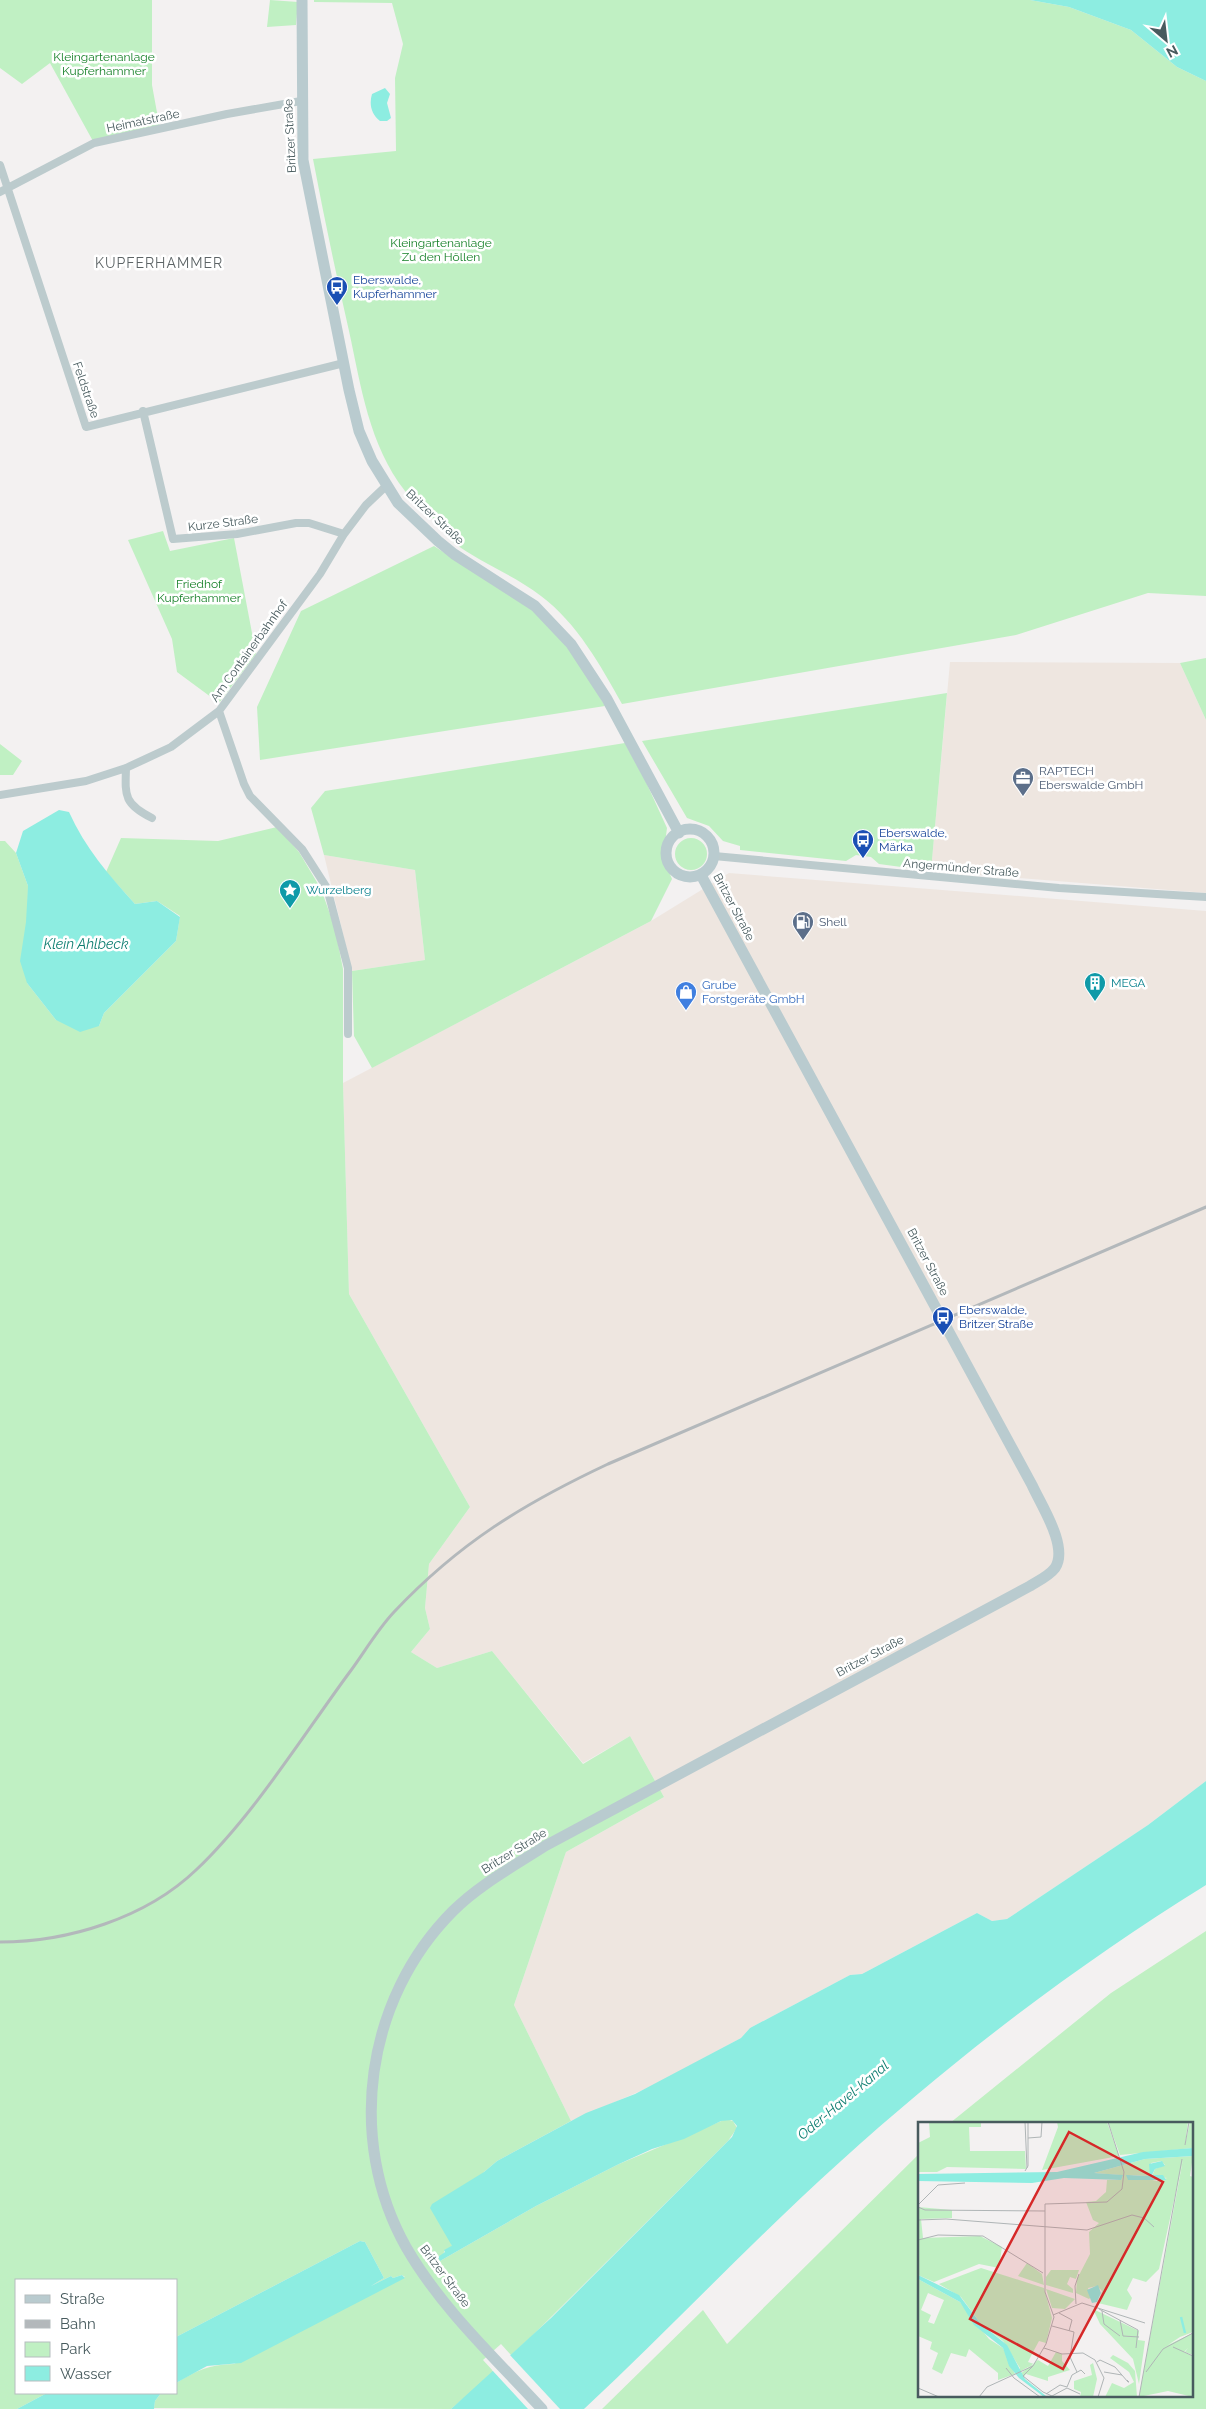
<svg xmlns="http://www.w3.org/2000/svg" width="1206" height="2409" font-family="Raleway,sans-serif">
	<rect width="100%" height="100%" fill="#f3f1f1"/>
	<!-- commercial -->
	<path fill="#eee6e0" d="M950,662L1180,663L1206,720V893L931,871Z
		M324,855L415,870L425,960L352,971Z
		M729,873L1206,911V1781L1148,1825L1007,1919L992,1921L977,1913L862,1974L850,1975L750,2028L741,2038L652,2086L571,2121L514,2005L566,1852L664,1797L630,1736L583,1763L492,1651L437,1668L411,1652L430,1629L425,1608L429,1564L470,1507L349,1294L343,1083L651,921Z"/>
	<!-- green -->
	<path fill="#c0f0c3" d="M0,0H152V85L160,129L94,143L50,63L22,84L0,68Z
		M270,0L298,2L296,25L267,27Z
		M314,0H1030L1069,7L1131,30L1177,67L1206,81V596L1148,593L1016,635L622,704C601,666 577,623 541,596C514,575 480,563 453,542L455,538C439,523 419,508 405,491C369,445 361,386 349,331C336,274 324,217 313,159L396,151L395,78L403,44L392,3L314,2Z
		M163,531L170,551L234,538L256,654L219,703L177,672L172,639L128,540Z
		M434,546L532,610L573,652L605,706L260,760L257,707L301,611Z
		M1206,658V720L1180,663Z
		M947,693L931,871L879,864L871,857L856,855L846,861L740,850V846L723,841L709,826L687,818L642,741Z
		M625,743L646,782L667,828L663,858L672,879L651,921L372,1068L354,1036L352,971L425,960L415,870L324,855L311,808L325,791Z
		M0,744L22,761L13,775H0Z
		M277,827L299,852L321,889L335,928L343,969V1083L349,1294L470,1507L429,1564L425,1608L430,1629L411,1652L437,1668L492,1651L583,1764L630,1736L664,1797L566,1852L514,2005L571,2121L497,2161L484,2172L451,2245L459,2243L445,2250L440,2261L536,2206L619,2164L726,2119L733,2121L737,2128L728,2141L532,2336L511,2355L501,2344L483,2360L494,2372L451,2409L154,2408L155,2401L161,2393H176V2383C198,2370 208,2365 234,2364L405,2277L402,2275L393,2278L391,2276L371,2286L384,2278L365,2242L360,2241L176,2337V2280H16V2393H47L17,2409H0V841H5L16,853L28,886L27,983L56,1020L99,1026L104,1013L176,941L180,916L157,901L135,904L106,872L121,838L218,841Z
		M675 854a16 16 0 1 1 32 0a16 16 0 1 1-32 0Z
		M1206,1931V2409H602L703,2310L727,2344L920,2153V2395H1192V2123H950L1111,1993Z"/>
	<!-- water -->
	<path fill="#8dede1" d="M1030,0H1206V81L1177,67L1131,30L1069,7Z
		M385,88L390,94L387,103L391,118L387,121H380C371,114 369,104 372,94Z
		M59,810L69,812C85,848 109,875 135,904L157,901L180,917L176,941L104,1013L99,1026L80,1032L56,1020L27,983L20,961L26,922L28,886L16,853L23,831Z
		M1206,1781V1885C1074,1967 956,2057 841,2161C752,2241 671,2328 584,2409H451L551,2318L732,2137L737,2126L732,2120L721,2121L684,2139L652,2149L619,2164L536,2206L440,2261L438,2257L445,2252L444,2250L459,2242L452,2246L430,2208L432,2204L484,2172L497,2161L586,2113L635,2094L741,2038L750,2028L850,1975L862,1974L977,1913L992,1921L1007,1919L1148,1825Z
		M360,2241L365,2242L384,2278L371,2286L391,2276L393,2278L402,2275L405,2278L241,2363L207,2366L176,2383V2337Z
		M47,2393H161L155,2401L154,2409H17Z"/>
	<!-- pier -->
	<path fill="#f3f1f1" d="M509,2354L560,2409H528L492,2370Z"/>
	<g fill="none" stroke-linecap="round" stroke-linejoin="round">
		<!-- minor -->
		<path stroke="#bccbcd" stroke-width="8" d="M0,165L86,427L344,363
			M0,192L94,143L227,114L301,101
			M143,411L173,539L237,534L296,523H309L344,534
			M219,711L244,784L250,796L302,849L327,888L348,968V1034
			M126,768C125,796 124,804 152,818
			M0,795L86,781L126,768L171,747L219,711L320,574L344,534L366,505L386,486
			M714,856L1059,888L1206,897"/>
		<!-- secondary -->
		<path stroke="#b9cbcf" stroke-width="11" d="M302,0L303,160L349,390L359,431L372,461L398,503L438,541L454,554L535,606L571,644L607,699L679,833
			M666 853a24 24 0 1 1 48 0a24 24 0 1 1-48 0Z
			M542,2409C495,2358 441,2308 406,2247C346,2140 365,1999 453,1911C479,1885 514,1866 545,1846L1030,1586C1038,1581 1049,1576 1055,1568C1069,1547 1041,1505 1032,1485L701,875"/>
		<!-- rail -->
		<path stroke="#b3b8bb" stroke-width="3" d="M0,1942C68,1942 146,1918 196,1870C253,1816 302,1737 349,1673C364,1653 377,1630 394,1612C459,1543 523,1504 608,1464L1206,1207"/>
	</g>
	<!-- icons -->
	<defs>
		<g id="bus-pin" transform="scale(1.125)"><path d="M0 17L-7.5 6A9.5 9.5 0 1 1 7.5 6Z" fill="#1a4fb4" stroke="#fff"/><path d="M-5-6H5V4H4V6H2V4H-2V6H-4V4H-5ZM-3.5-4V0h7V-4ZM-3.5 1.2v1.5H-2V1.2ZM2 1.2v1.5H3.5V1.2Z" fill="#fff"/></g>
		<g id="office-pin" transform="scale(1.125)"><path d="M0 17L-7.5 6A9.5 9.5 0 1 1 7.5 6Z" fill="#5c6f8a" stroke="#fff"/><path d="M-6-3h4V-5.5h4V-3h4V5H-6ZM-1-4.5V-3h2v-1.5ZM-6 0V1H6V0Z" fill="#fff"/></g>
		<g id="sight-pin" transform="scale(1.125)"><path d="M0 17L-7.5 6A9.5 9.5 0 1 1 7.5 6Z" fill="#0f9aa8" stroke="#fff"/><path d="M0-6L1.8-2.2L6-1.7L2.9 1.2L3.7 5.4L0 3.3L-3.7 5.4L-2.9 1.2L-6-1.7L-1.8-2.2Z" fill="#fff"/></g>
		<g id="fuel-pin" transform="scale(1.125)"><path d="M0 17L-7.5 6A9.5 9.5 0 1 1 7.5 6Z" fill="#5c6f8a" stroke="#fff"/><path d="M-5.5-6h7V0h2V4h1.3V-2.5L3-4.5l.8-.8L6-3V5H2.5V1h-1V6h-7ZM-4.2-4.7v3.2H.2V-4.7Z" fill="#fff"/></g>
		<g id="building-pin" transform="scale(1.125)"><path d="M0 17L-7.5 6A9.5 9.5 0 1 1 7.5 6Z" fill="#0f9aa8" stroke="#fff"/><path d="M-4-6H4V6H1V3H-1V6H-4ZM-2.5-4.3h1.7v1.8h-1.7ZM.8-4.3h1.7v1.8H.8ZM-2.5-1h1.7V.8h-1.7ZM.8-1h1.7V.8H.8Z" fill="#fff"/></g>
		<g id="shop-pin" transform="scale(1.125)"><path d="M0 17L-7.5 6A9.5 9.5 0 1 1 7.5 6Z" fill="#3f7fe0" stroke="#fff"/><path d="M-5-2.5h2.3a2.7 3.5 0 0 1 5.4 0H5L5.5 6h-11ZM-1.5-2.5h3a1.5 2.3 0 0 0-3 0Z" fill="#fff"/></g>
	</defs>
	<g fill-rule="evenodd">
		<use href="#bus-pin" x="337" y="287"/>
		<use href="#office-pin" x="1023" y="778"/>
		<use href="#bus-pin" x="863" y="840"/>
		<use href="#sight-pin" x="290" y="890"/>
		<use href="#fuel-pin" x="803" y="922"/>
		<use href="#building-pin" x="1095" y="983"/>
		<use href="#shop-pin" x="686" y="992"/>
		<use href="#bus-pin" x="943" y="1317"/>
	</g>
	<g text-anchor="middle" stroke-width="5" stroke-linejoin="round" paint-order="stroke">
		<!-- park labels -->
		<g font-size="12" fill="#178129" stroke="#fff">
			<text x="104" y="61">Kleingartenanlage<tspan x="104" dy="14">Kupferhammer</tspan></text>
			<text x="441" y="247">Kleingartenanlage<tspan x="441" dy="14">Zu den Höllen</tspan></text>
			<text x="199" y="588">Friedhof<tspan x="199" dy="14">Kupferhammer</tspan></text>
		</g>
		<!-- street labels -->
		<g font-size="12" fill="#485b5e" stroke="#fff">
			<text transform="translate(143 121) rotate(-12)" y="4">Heimatstraße</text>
			<text transform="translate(290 136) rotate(-93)" y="4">Britzer Straße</text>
			<text transform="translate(86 390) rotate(71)" y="4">Feldstraße</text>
			<text transform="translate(435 517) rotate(43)" y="4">Britzer Straße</text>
			<text transform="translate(223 523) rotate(-7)" y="4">Kurze Straße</text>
			<text transform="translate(249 651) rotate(-54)" y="4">Am Containerbahnhof</text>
			<text transform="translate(961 868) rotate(5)" y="4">Angermünder Straße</text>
			<text transform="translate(734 907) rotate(62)" y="4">Britzer Straße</text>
			<text transform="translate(928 1262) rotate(62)" y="4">Britzer Straße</text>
			<text transform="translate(870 1656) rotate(-28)" y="4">Britzer Straße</text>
			<text transform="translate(514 1851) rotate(-32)" y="4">Britzer Straße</text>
			<text transform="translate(445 2276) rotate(53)" y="4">Britzer Straße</text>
		</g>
		<!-- transit labels -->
		<g font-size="12" fill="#164399" stroke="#fff" text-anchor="start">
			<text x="353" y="284">Eberswalde,<tspan x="353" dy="14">Kupferhammer</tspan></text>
			<text x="879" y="837">Eberswalde,<tspan x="879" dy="14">Märka</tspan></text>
			<text x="959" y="1314">Eberswalde,<tspan x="959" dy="14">Britzer Straße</tspan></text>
		</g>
		<!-- service labels -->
		<g font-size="12" fill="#4e5e75" stroke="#fff" text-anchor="start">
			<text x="1039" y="775">RAPTECH<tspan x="1039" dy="14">Eberswalde GmbH</tspan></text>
			<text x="819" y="926">Shell</text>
		</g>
		<!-- culture labels -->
		<g font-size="12" fill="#0d838f" stroke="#fff" text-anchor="start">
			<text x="306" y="894">Wurzelberg</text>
			<text x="1111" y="987">MEGA</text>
		</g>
		<!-- shop labels -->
		<g font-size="12" fill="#366cbe" stroke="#fff" text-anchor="start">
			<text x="702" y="989">Grube<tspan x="702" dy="14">Forstgeräte GmbH</tspan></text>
		</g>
		<!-- neighbourhood labels -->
		<g font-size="14" letter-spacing="1" fill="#5d6466" stroke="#fff">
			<text x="159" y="268">KUPFERHAMMER</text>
		</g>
		<!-- water labels -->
		<g font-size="14" font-style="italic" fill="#0e7e71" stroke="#fff">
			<text x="86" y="949">Klein Ahlbeck</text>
			<text transform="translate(843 2100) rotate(-40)" y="5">Oder-Havel-Kanal</text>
		</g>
	</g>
	<!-- overview -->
	<g transform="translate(918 2122)">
		<rect width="275" height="275" fill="#f3f1f1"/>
		<path d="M11,0H63V5H51L52,29H107L108,47L29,45L19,50H0V21L12,15ZM139,0H189L201,34L124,48L140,5ZM190,0H270L267,23L272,0H275V26L202,33ZM275,34L272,54L275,55V210L262,215L250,223L275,211V233L267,230L270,226L266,230L275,234V275L250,269L221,275L265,37L241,147L228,160L215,156L209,168L214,176L209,188L180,181L184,169L179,164L170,166L173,175L171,177L158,171L159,157L172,132L171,110L181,101L175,98L168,80L178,79L188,70L189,58H203L202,53L176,51L227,37ZM243,39L247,43L237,47L234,54L249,56L239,59L211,53L232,54L233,41ZM0,85L34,88V96L3,97L5,116L62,114L84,125L81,146L61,142L16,160L0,153ZM109,141L124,152L126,163L100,154ZM63,146L126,166L134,196L128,221L121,219L115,230L120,235L114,232L110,240L116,242L101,250L102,246L85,219L63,202L43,175L21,162ZM133,148H161L158,157L152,155L149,162L155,167V171L128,163V155ZM0,157L42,180L71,217L85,226L97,252L80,258V251L51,227L48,235L33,231L24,252L14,247L20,231L12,227L14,220L0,214ZM10,171L26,178L16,202L10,200L13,193L3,188ZM128,167L157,177L147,187L134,186ZM175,187L221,209L220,218L227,219L221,262L215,237L182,202ZM138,230L144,232V239L152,248L130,255V259L108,252L105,256L102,252L120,238L130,244ZM195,233L210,241L217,249L219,275H187L194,261L206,266L216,260L211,250L192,236ZM175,241L179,257L175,275H162L163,270L156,267V259L174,253L172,243Z" fill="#c0f0c3" fill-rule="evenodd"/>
		<path d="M275,26V34L227,37L176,51L205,53L203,58L146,56L114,61L0,59V52L139,50L225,30ZM244,39L247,44L237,47L234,53H245L248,58H210L208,53L232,54L231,42ZM0,153L41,173L63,202L89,223L107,257L128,274L146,275H126L101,256L91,244L85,226L56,203L42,180L0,157ZM180,163L183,171L179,180L174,181L169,168Z" fill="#8dede1"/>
		<path fill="none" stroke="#8dede1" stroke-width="2.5" d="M263,195L267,211"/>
		<path fill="none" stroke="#afb5b6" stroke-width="1" d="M107,0L109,46M110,16L123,15L124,0M267,23L271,0M107,49L110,44V0M0,83L20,63L47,61M0,85L7,88L127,89M0,98L28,97L169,108L214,93L226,96L236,105M0,118L20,113L65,114L125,151M158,182L157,164L161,152M181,187L220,208L218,226M184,189L186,202L202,214M141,191L154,198L151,209M135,193L164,181L227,201M202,198L205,214L221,215M134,204L156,210L152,235L159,250M255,225L275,234M126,226L144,232L165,231L177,238L186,256L180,275M179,240L182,238L197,245L210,260H211L209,258M115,244L105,254L125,270L134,274L149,266L162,272M88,246L96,256L122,275M186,250L204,253M228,250L245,227L275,211M0,266L21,275M128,272L142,263L149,265L154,253L163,248L167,252M61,275L69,265L115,244L128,222L136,195L127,170V82L189,80L204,67L206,50L190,0M221,275L264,37"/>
		<path fill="#d62828" fill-opacity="0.15" stroke="#d62828" stroke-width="2.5" d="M151,10L245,60L145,247L52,197Z"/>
		<rect width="275" height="275" fill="none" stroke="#485b5e" stroke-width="2.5"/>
	</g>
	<!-- legend -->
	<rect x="15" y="2279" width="162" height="115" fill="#ffffff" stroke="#b6bdbf"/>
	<rect x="25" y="2295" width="25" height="8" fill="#b9cbcf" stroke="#b6bdbf"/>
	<text x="60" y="2304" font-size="15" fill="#485b5e">Straße</text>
	<rect x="25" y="2320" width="25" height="8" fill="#b3b8bb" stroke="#b6bdbf"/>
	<text x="60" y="2329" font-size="15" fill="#485b5e">Bahn</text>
	<rect x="25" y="2342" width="25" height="15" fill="#c0f0c3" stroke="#b6bdbf"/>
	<text x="60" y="2354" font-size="15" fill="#485b5e">Park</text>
	<rect x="25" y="2366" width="25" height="15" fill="#8dede1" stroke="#b6bdbf"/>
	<text x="60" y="2379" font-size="15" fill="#485b5e">Wasser</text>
	<!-- north arrow -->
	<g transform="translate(1166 40) rotate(152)" stroke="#ffffff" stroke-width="4" paint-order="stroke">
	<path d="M0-4L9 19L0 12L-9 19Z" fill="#485b5e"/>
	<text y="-8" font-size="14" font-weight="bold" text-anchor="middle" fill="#485b5e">N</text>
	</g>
</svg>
